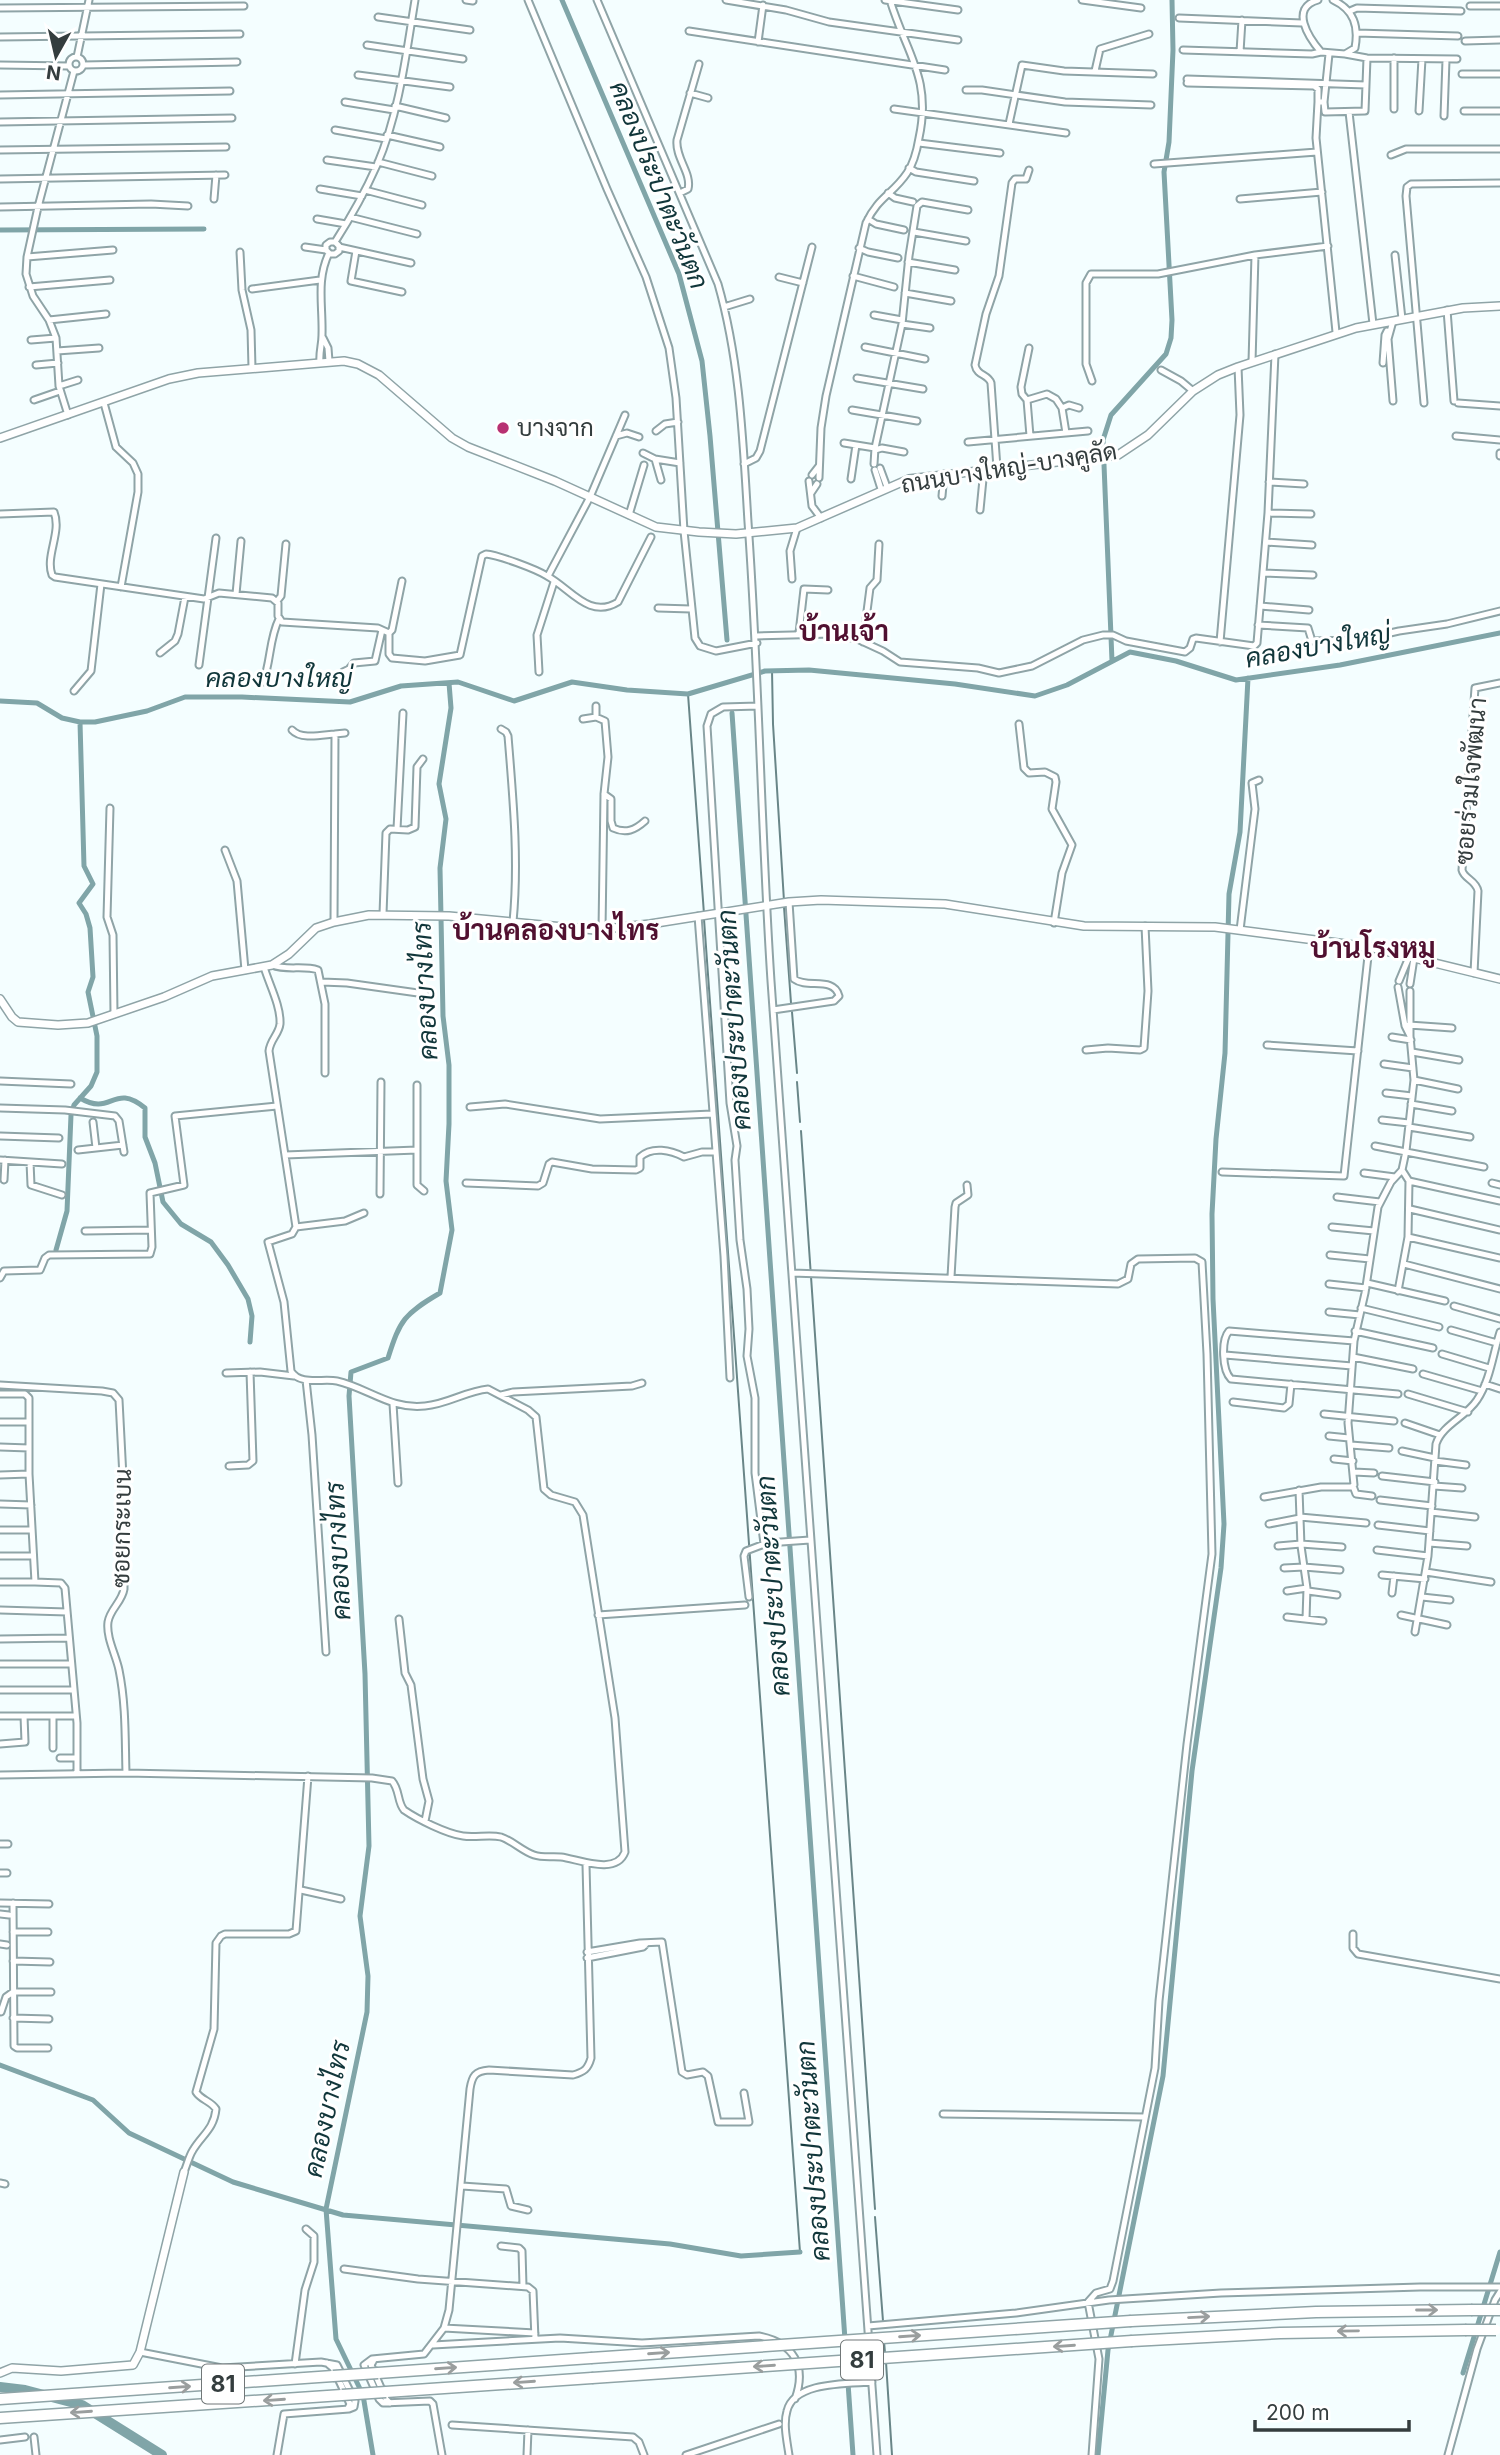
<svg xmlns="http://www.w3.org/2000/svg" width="1500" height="2455" font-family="Inter,Sarabun,sans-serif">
	<rect width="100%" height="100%" fill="#f4feff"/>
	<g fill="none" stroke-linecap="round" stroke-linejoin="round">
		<!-- stream -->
		<path stroke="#698688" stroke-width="2" d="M772,670L773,724L784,901
			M688,694L704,914
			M784,907L791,1003
			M704,919L800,2252
			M792,1012L797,1073
			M797,1082L800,1122
			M801,1131L875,2209
			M875,2217L883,2321
			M884,2341L885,2353
			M886,2362L892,2455"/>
		<!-- canal -->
		<path stroke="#80a5a8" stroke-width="5" d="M562,0L679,274L702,361L710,436L727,640
			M0,230L204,229
			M1112,661L1103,440L1111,415L1166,354L1171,338L1172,320L1164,172L1169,142L1173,50L1172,0
			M0,701L37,703L62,718L80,722H95L147,711L185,697H242L350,702L401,686L458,682L514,701L572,682L627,690L688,694L765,671L809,670L955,684L1035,696L1067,685L1130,652L1176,661L1236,680L1340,665L1500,633
			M732,713L853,2455
			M80,1098C112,1117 113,1082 145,1108V1137L155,1163L163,1202L181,1224L211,1242L228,1265L248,1299L252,1316L250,1342
			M56,1250L67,1211L71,1115L74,1105L91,1086L97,1072V1036L88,992L93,977L90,928L86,914L79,903L93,884L84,866L80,722
			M0,2065L93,2100L129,2133L233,2182L343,2215L670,2244L741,2256L800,2252
			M1463,2373L1500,2252
			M373,2455L363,2395L336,2339L326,2209L367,2012L368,1976L360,1916L369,1846L365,1674L349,1396L351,1372L388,1358C400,1320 404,1314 440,1293L452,1230L446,1181L449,1124V1065L443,1016L440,868L446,819L439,784L451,708L449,683
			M1098,2455L1108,2350L1163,2076L1192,1771L1221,1568L1224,1524L1213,1299L1212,1214L1216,1139L1225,1053L1229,894L1240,832L1248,678"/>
		<!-- river -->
		<path stroke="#80a5a8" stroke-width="10" d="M0,2387L25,2390L82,2405L162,2455"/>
		<!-- street casing -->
		<g stroke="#8fa4a7" stroke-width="9">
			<path id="street" d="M466,0L473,1
				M528,0L607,189L646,277L669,348L676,398L684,531L695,638L700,646L716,651L757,643
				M597,0L718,284C740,361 743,441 748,522C759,675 761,828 771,981C804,1472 843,1964 877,2455
				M726,0L786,10L829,22L958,40
				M885,0L958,10
				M1082,0L1141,8
				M1318,0C1289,8 1309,38 1321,52L1345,54L1355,48C1359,26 1354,10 1333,0
				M1470,6H1500
				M0,8L244,6
				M1350,11L1357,8L1461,11
				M378,17L470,30
				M1179,18L1302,23
				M689,31L945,70
				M1357,33L1458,36
				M0,37L240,34
				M1465,41L1500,40
				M758,42L763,5
				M367,45L463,59
				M1183,50L1312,54L1321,52
				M1240,52L1242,20
				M1329,54L1324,102H1318L1316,138L1336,332
				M1345,54L1367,58L1457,59
				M69 64a7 7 0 1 1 14 0a7 7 0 1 1-14 0Z
				M77,57L89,0
				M0,65L69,66
				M83,65L237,62
				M1095,71L1100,49L1149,34
				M1462,74H1500
				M358,75L450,87
				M1187,79L1366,85
				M1187,83L1314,86L1318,89V102
				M966,90H982L1065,102L1151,105
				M690,93L708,98
				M0,95L230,91
				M345,102L394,110
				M1324,102L1325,112L1365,111L1367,58
				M395,106L446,118
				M894,109L1066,133
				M1394,109V58
				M1419,111L1422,59
				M1464,111H1500
				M1349,112L1373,324
				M1444,116L1446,60
				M0,122L232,118
				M1009,124L1022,65L1064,71L1153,74
				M335,130L386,139
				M387,135L440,147
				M919,143L1000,153
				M0,150L226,147
				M1391,155L1406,149H1500
				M327,160L376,167
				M378,162L432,176
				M1154,164L1317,152
				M909,168L916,172L974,181
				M0,179L225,175
				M320,189L362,196
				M365,190L422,205
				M680,193L688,189C692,173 675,158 677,140L699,64
				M888,193L895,198L913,202
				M214,199L216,175
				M1240,199L1322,192
				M0,207L151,204L188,206
				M350,217L417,234
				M317,219L346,224
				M868,219L876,224L904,230
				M914,232L966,241
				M335,242L339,246V251L335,254H330L326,250V245L330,242H335C351,217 365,192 377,165C399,114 406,55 415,0
				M305,247L326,250
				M339,247L411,263
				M859,248L868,252L898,258
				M356,251L351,281L402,292
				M240,252L242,290L251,330L252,368
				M1395,255L1402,319
				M27,257L113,250
				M908,262L955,270
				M853,276L894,287
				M779,277L803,283
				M29,287L110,280
				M252,289L320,280
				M905,293L951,301
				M724,307L750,299
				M1447,310L1454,401
				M874,315L902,320
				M49,320L106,314
				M1393,321L1388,339L1393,401
				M902,324L930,328
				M323,338L328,348L329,361
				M31,340L56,338
				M865,347L925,359
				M1029,348L1021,387L1022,394L1027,400L1030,436
				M57,351L99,348
				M320,362C319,352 322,345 322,335C323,306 316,280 329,253
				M1252,362L1255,255
				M1383,363L1385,335L1387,331
				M36,365L58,363
				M1161,370L1181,381L1193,391
				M857,378L923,389
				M1092,381L1086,364V283L1091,274H1158L1255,255L1328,246
				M59,386L78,380
				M34,400L60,391
				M1027,400L1047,394L1056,399L1062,408
				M104,403L116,447L133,463L138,474V492L121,587
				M1424,403L1406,196L1407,187L1411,184L1500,183
				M1458,403L1500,406
				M852,410L917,421
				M68,415L59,386L56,338L49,320L33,296L26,274L27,257L38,207L74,71
				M656,431L665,424L678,422
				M1066,433L1062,408L1069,405L1079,408
				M616,436L627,433L639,437
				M1456,436L1500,440
				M968,442L1088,431
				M844,443L875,448
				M875,450L882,448L904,452
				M643,453L655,459L680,463
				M1500,456V453
				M655,459L661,480
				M744,464L756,458L760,451L812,247
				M874,464L875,448L902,324L909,256L917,206L922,202L968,210
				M880,468L887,487
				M997,468L991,383C988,374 977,376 975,365L986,314L999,276L1012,183L1015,179H1026L1029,170
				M875,470L881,489
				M812,475L819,466
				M819,478L821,428L826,396L866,223C878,197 893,194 907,173C914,163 917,150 919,138C932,78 906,53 890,0
				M851,479L856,445
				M809,481L812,506L821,518
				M1269,482L1304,484
				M811,493L817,484
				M942,496L944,474
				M980,510L984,469
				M1268,513L1311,514
				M0,514L54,512C62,532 45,556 52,575L55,577L204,599L219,593L272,598L278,603V616L282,622L378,628L389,633V654L392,658L425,661L460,655L482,556L486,554C498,555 536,569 547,576C570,588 589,620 618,602L651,537
				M629,515L644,465
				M1266,542L1312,545
				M1263,573L1313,575
				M548,576L590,497L625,415
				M792,579L790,551L797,528
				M236,594L241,541
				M277,601L281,596L286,544
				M1260,606L1309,610
				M658,608L691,609
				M1258,625L1308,628L1312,641L1359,640L1399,631L1447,624L1500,611
				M389,633L392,630L402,581
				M799,633L804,589L828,590
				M756,636L832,634L857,639L883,651L900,662L978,668L999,673L1032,666L1083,640L1103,635H1113L1126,641L1185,652L1190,648L1193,639L1196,638L1254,646L1257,643L1268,513L1275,354
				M863,642L870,588L877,580L879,544
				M1220,642L1240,415L1238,367
				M160,653L175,641L178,634L185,597
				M199,665L216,538
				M539,672L537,635L554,582
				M263,682C271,662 269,639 279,619
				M335,685L343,672L349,669L354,663L375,661L382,630
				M74,691L91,671L101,584
				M596,706V717L605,721L608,757L604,794L602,930
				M758,706L723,707L711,714L707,726L730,1103L737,1146L735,1160L740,1240L747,1289L749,1329L747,1356L755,1398V1473L764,1544
				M583,719L596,717
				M1019,724L1024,768L1029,773L1045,772L1055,777L1056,782L1052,809L1072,845L1062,873L1054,923
				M501,729L506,732L508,736C513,798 519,860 513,922
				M292,730C301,740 322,735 335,734
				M604,794L611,799V821L613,828C626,834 635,830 645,821
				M110,808L107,917L113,935L114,1014
				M397,829L403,713
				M225,850L237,881L245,970
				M383,914L386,833L390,829L408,830L415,827L417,767L423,759
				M698,916L724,1256L730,1378
				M334,922L335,734L345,733
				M1240,930L1255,809L1252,783L1259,780
				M272,965C287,971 303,965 318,970L325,1004V1073
				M1474,973L1478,891C1476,880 1464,879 1462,870L1475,688L1500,683
				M1399,981L1409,957
				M322,982L347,983L425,994
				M1410,984L1414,958
				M1398,987L1405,1026L1410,1036
				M773,1010L834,1001L839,996C834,976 807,989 794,979L789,902
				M1409,1025L1452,1028
				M1392,1037L1411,1040
				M1267,1045L1358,1051
				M1086,1050L1108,1048L1140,1050L1144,1048L1148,991L1145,926
				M1412,1052L1459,1060
				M1384,1064L1413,1068
				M1414,1080L1458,1089
				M0,1081L71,1084
				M417,1085V1185L424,1191
				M1386,1093L1412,1096
				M1411,1104L1452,1111
				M470,1107L505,1104L600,1119L712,1114
				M0,1108L65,1110L115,1116L119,1121L124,1152
				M1382,1120L1409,1123
				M93,1122L96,1148
				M1409,1127L1470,1137
				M0,1136L59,1138
				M1375,1146L1484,1167
				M78,1150L123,1145
				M285,1155L417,1150
				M0,1160L62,1164
				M30,1162L31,1185L62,1195
				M1402,1170L1409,1181L1500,1201
				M1222,1172L1344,1176L1369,947
				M1364,1173L1395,1177
				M4,1180L5,1160
				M466,1183L538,1186L543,1183L549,1164L552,1162L592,1169L636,1170L640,1168V1157C652,1146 671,1150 684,1157L702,1152H715
				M1492,1183L1500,1185
				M380,1194L381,1082
				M1337,1197L1380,1202
				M1410,1209L1500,1230
				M296,1227L345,1221L364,1213
				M1332,1227L1374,1231
				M85,1231L151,1230
				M1408,1237L1500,1258
				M1330,1255L1370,1259
				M1404,1264L1500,1289
				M792,1273L1118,1284L1128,1279L1131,1264L1138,1259L1195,1258L1202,1262L1207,1354L1212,1554L1187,1744L1159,2001L1155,2068L1113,2281L1110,2289L1096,2293L1088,2302L1099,2359L1092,2455
				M951,1277L955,1207L956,1203L968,1195L967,1185
				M0,1278L4,1271L40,1270L45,1258L49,1255L150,1254L152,1247L150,1193L184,1185L175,1116L277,1106
				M1367,1283L1445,1301
				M1329,1284L1366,1288
				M1398,1291L1408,1237L1409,1181
				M1454,1306L1500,1319
				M1361,1308L1439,1327
				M1329,1312L1360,1315
				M1451,1330L1497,1343
				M1355,1331L1433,1348
				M1354,1341L1229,1331C1221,1340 1222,1370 1231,1379L1398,1394
				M1442,1354L1489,1368
				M1225,1355L1352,1366
				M1353,1357L1413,1369
				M226,1373L260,1372L294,1376
				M1423,1374L1482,1391
				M306,1380L312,1435L326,1652
				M1485,1384L1500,1389
				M0,1385L102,1391L113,1393L119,1400L125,1516L124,1589C122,1602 110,1609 108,1622C106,1638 116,1655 119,1670C126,1704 125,1739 126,1773
				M0,1394H25L29,1398V1474L35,1582L61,1583L65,1588L77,1723V1774
				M1408,1394L1468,1412
				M501,1395L513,1392L632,1386L642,1383
				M1233,1402L1284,1408L1289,1404L1291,1384
				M393,1404L398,1483
				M1324,1414L1394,1421
				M0,1422H29
				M1405,1423L1440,1435
				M1329,1436L1349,1438
				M1351,1445L1389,1448
				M0,1447L29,1448
				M1402,1451L1435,1458
				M1334,1459L1353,1461
				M1435,1461L1466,1465
				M229,1466L248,1465L253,1461L250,1372
				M1354,1472L1374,1473
				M0,1475L29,1474
				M1382,1476L1435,1482
				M1353,1486L1356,1494L1372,1496
				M1434,1486L1462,1488
				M1299,1490L1301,1546L1307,1588L1306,1619
				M1264,1497L1321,1487H1351L1354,1485L1348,1423L1354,1341L1365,1293L1378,1207L1391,1182L1402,1170L1406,1151L1414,1080L1410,1036V991
				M1380,1500L1432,1506
				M0,1504L31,1505
				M1431,1512L1475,1517
				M1300,1517L1366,1523
				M1269,1524L1300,1518
				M1378,1525L1430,1531
				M0,1530H31
				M1429,1543L1467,1546
				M1278,1546L1301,1544L1342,1547
				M1377,1550L1428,1556
				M0,1556H33
				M1284,1568L1304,1567L1340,1570
				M1426,1572L1491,1582
				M1382,1575L1425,1579
				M0,1582H35
				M1287,1591L1307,1588
				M1308,1591L1337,1595
				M1392,1593L1394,1576
				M749,1597L744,1556L746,1551L767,1543L810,1540
				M1422,1597L1450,1600
				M0,1610L67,1612
				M598,1615L745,1605
				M1401,1615L1447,1625
				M1287,1617L1323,1621
				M399,1619L405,1673L411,1685L423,1779L429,1801L425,1821
				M1415,1632L1428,1556L1436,1444C1442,1425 1466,1417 1477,1400C1490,1381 1493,1354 1500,1332
				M0,1639L69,1638
				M0,1664H71
				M0,1690H72
				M0,1716H76
				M0,1744L25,1742L24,1716
				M53,1748V1716
				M60,1758H77
				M0,1775L126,1773L372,1778L392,1781C400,1790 397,1802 404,1810C417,1819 447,1834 463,1836C476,1838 489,1834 501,1837C513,1841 522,1851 534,1855C543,1858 553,1856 561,1857C578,1859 616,1876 625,1852L615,1718L583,1515L575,1502L551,1495L544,1489L536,1417L528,1410L488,1389C466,1391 448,1404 425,1406C391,1410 368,1388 337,1381C323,1378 300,1386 291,1371L284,1302L268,1242L292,1234L296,1227L269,1051C270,1040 279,1034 280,1024C281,1006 269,984 264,967
				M0,1844H8
				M0,1873H7
				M301,1890L341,1899
				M0,1903L49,1904
				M13,1903L14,2046L17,2048H48
				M0,1914L9,1915
				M13,1932H48
				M1353,1934V1948L1358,1954L1500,1979
				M0,1944L7,1945
				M587,1952L640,1943L662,1942L682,2072L687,2075L703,2072L708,2076L718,2122H749L744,2093
				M587,1958L643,1947L647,1943
				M13,1961L50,1962
				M1,2012L6,1997L13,1992H51
				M13,2018L49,2019
				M943,2114L1144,2117
				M184,2172C187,2165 189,2156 193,2150C202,2135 214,2129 216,2109C211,2101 201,2100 196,2092L214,2029L216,1943L221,1936L225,1934H289L296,1931L308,1776
				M0,2183L5,2184
				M462,2186L506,2189L511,2206L528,2210
				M501,2246L519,2248L522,2251L523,2286
				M344,2269L418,2279L528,2287L533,2291L535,2339
				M868,2326L1016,2313L1109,2300L1221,2293L1420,2287H1500
				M444,2328L535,2333
				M433,2345L560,2338L642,2343L759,2336C794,2343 807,2366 795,2399
				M140,2352L222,2368L321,2362L337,2365L355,2401L354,2407L349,2409L284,2414L277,2455
				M374,2360L371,2365L386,2399L390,2403
				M327,2363L333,2368L350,2404L348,2408
				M295,2364L305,2290L314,2262V2236L306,2229
				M452,2425L633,2437L639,2442L644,2455
				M34,2437L36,2455
				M0,2440L25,2437
				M442,2455L433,2404L430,2401L383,2403L379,2399L364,2365L372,2359L424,2354L444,2328L449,2310L470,2089C472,2076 475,2071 489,2070L573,2075C584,2072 588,2069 591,2058L586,1865
				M527,2455L528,2430
				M686,2455L779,2424
				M789,2455C787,2441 783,2424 787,2411C794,2381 849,2384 872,2382
				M1448,2455L1477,2349L1495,2300L1500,2292"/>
		</g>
		<!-- secondary casing -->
		<g stroke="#8fa4a7" stroke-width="10">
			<path id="secondary" d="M0,438L169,379L198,373L344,361L358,364L379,375L452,438L468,447L555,481L656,527L699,532L736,534L797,528L909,479L1118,455L1148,435L1193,391L1218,375L1238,367L1356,328L1463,308L1500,306
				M0,999L12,1017L18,1022L58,1025L88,1023L164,997L212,976L272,965L289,954L316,928L334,922L369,915L449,916L595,930L650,924L789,902L821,900L945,904L1084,926L1215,927L1369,947L1500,979
				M0,2373L12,2368L61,2371L133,2365L140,2352L184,2172"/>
		</g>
		<!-- highway casing -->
		<g stroke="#8fa4a7" stroke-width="13">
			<path id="highway" d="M1131,2321L1316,2312L1471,2310
				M1132,2341L1280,2333L1465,2330
				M378,2373L591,2358
				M386,2392L592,2378
				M0,2399L333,2376
				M0,2418L342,2395"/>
		</g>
		<!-- street -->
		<use href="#street" stroke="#fff" stroke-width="5"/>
		<!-- secondary -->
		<use href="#secondary" stroke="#fff" stroke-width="7"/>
		<!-- highway -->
		<use href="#highway" stroke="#fff" stroke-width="10"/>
		<!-- highway-bridge casing -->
		<g stroke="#8fa4a7" stroke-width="13" stroke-linecap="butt">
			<path id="highway-bridge" d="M1471,2310H1500
				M1465,2330H1496
				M591,2358L1131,2321
				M333,2376L378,2373
				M592,2378L1132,2341
				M342,2395L386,2392"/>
		</g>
		<!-- highway-bridge -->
		<use href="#highway-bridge" stroke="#fff" stroke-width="10"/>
	</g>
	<!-- one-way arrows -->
	<defs><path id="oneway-shaft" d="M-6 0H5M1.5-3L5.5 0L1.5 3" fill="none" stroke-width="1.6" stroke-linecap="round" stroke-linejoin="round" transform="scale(1.75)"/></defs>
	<g stroke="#9a9e9e">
		<use href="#oneway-shaft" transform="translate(1427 2310)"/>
		<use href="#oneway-shaft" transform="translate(1199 2317) rotate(-3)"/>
		<use href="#oneway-shaft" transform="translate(1348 2331) rotate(179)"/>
		<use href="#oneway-shaft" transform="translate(910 2336) rotate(-4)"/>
		<use href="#oneway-shaft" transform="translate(1064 2346) rotate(176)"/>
		<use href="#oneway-shaft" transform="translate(659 2353) rotate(-4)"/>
		<use href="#oneway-shaft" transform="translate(764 2366) rotate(176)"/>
		<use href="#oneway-shaft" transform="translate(446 2368) rotate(-4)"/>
		<use href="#oneway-shaft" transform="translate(524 2382) rotate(176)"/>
		<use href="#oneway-shaft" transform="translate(180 2387) rotate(-4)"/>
		<use href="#oneway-shaft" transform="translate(274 2400) rotate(176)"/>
		<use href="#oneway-shaft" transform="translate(81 2412) rotate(176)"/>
	</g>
	<!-- markers -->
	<circle fill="#b83172" stroke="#fff" stroke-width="2.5" cx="503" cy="428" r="7"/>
	<g text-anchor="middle" stroke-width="6" stroke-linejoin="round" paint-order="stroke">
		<!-- shield labels -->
		<g fill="#fff" stroke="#717778" stroke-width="2">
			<rect x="841" y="2340.5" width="42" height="39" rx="5"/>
			<rect x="202" y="2364.5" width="42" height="39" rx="5"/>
		</g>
		<g font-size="23" font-weight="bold" fill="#343d3e">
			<text x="862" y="2368">81</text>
			<text x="223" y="2392">81</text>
		</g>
		<!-- poi labels -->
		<g font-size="24" fill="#343d3e" stroke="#fff" text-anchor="start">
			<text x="517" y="436">บางจาก</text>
		</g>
		<!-- street labels -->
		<g font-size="24" fill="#343d3e" stroke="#fff">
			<text transform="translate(1009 468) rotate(-9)" y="8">ถนนบางใหญ่-บางคูลัด</text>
			<text transform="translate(1471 781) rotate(-85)" y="8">ซอยร่วมใจพัฒนา</text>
			<text transform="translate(122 1528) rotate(-89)" y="8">ซอยกระเบน</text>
		</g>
		<!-- water labels -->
		<g font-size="26" font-style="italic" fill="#11363a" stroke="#fff">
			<text transform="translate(659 185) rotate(68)" y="9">คลองประปาตะวันตก</text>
			<text transform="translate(1318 646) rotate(-10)" y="9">คลองบางใหญ่</text>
			<text x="279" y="687">คลองบางใหญ่</text>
			<text transform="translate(425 991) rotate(-93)" y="9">คลองบางไทร</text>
			<text transform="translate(734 1020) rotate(-94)" y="9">คลองประปาตะวันตก</text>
			<text transform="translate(338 1551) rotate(-93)" y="9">คลองบางไทร</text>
			<text transform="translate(773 1586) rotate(-94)" y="9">คลองประปาตะวันตก</text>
			<text transform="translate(327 2109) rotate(-78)" y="9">คลองบางไทร</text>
			<text transform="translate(813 2151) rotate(-94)" y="9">คลองประปาตะวันตก</text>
		</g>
		<!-- quarter labels -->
		<g font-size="28" font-weight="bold" fill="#511030" stroke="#fff">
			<text x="844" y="641">บ้านเจ้า</text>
			<text x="556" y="940">บ้านคลองบางไทร</text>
			<text x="1373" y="958">บ้านโรงหมู</text>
		</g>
	</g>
	<!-- north arrow -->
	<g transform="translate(56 56) rotate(188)" stroke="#ffffff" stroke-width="5" paint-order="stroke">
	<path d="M0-5L12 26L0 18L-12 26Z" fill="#343d3e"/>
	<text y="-10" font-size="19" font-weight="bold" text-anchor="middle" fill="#343d3e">N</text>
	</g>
	<!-- scale -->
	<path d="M1255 2420v10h154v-10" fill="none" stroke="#343d3e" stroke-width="3.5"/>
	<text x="1266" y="2420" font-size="21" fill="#343d3e" stroke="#ffffff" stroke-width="5" paint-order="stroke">200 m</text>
</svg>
